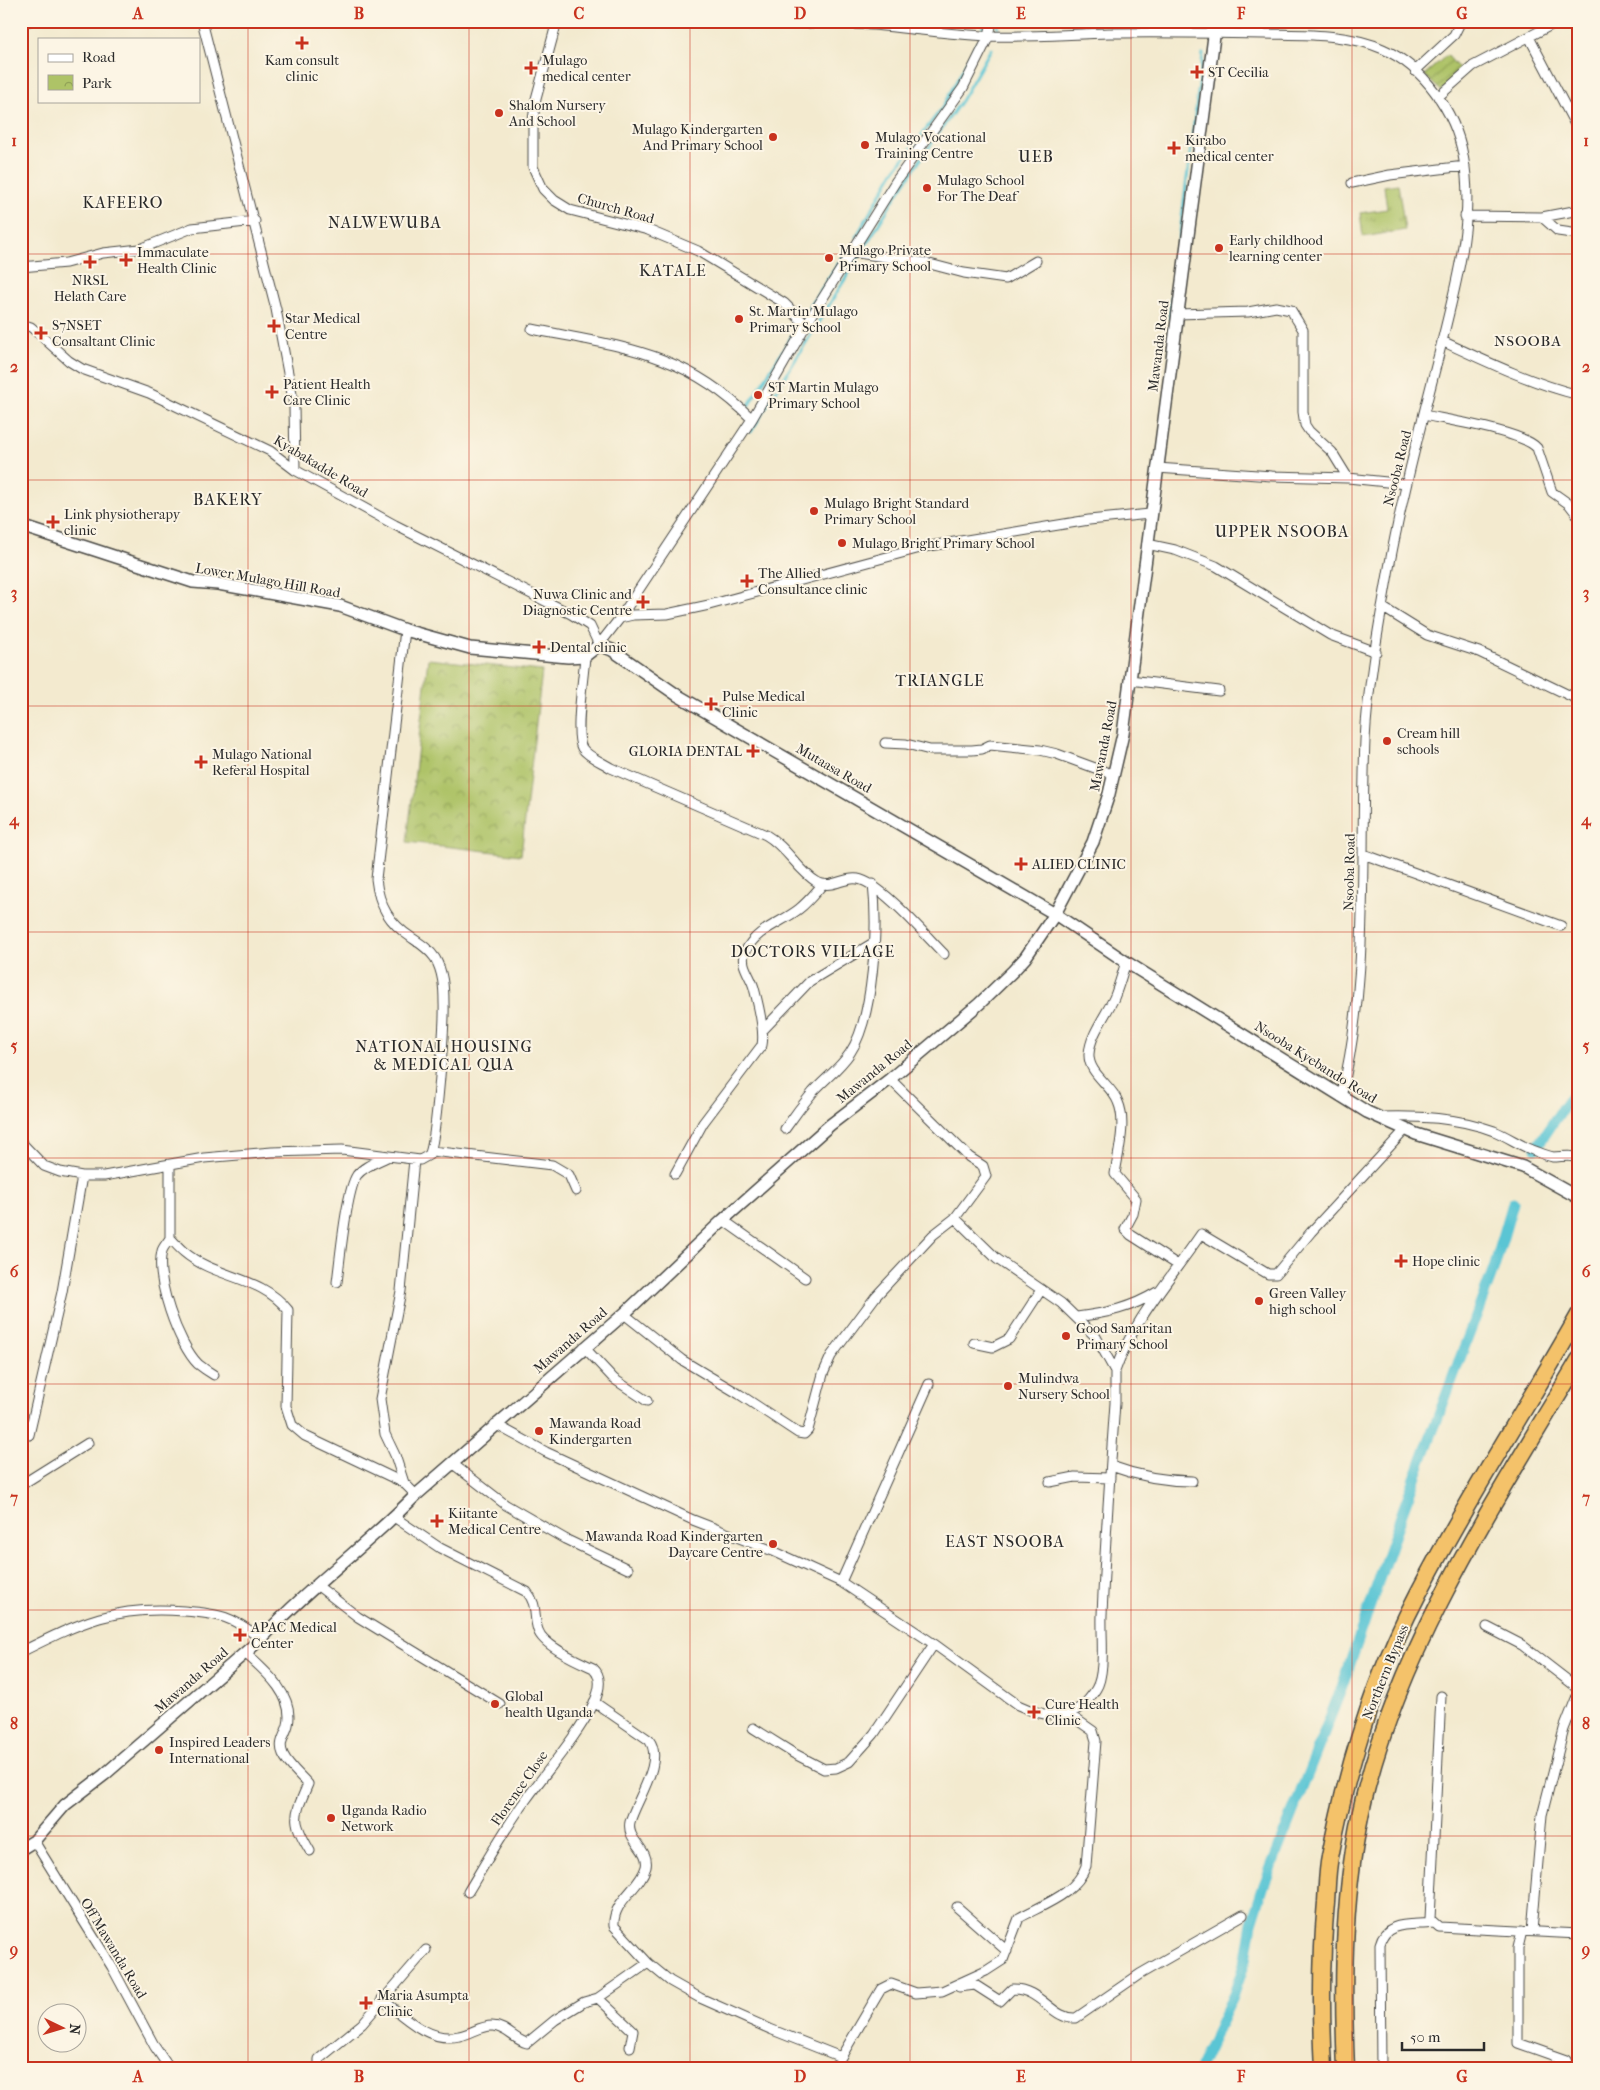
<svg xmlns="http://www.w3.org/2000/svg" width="1600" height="2090" font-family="'IM FELL French Canon',serif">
	<defs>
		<pattern id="grass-tufts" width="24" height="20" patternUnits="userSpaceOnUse" patternTransform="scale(1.25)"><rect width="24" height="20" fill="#aec367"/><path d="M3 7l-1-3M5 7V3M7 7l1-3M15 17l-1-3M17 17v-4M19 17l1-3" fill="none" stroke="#8e9f55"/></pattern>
		<pattern id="park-crowns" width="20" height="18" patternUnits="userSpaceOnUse" patternTransform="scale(1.25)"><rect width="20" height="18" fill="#aec367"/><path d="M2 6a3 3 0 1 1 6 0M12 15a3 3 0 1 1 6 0" fill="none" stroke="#8e9f55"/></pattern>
		<pattern id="garden-furrows" width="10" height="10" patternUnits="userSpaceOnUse" patternTransform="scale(1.25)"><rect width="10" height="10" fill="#aec367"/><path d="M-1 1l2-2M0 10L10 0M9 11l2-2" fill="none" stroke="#8e9f55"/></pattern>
	</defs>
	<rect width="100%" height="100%" fill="#fcf5e5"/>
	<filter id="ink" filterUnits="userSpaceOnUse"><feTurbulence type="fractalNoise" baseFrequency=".02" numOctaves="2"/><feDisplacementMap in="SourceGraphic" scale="10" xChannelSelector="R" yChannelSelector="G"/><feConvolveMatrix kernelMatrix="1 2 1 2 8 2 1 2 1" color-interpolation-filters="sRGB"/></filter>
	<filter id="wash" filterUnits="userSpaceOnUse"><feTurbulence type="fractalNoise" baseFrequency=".0096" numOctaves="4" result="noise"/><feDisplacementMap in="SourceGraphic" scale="20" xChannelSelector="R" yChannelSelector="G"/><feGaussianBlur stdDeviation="1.12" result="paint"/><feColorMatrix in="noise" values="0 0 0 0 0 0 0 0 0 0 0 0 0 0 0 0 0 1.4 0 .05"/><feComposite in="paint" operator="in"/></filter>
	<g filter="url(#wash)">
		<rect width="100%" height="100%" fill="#f3eacf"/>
		<!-- grass -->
		<path fill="url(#grass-tufts)" stroke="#6c7749" d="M1398,184L1405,230L1363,237L1360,213L1387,209L1384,186Z"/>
		<!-- park -->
		<path fill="url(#park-crowns)" stroke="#6c7749" d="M428,659L542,671L521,855L407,842Z"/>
		<!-- garden -->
		<path fill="url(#garden-furrows)" stroke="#6c7749" d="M1447,55L1462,72L1441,91L1424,75Z"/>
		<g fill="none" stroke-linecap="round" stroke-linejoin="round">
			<!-- stream -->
			<path stroke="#5ac5d4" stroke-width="3" d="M1207,22V21
				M983,27L984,21
				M998,27V21
				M856,237L894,171L942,108L977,43
				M1169,318L1203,54
				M747,408L812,303L847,251
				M751,432L901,188L961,101L991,49"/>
			<!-- canal -->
			<path stroke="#5ac5d4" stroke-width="11" d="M1536,1148L1567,1102L1579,1088
				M1199,2069L1234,1994L1246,1959L1252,1923L1264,1885L1342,1687L1403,1510L1494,1268L1513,1203"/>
		</g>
	</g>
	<g filter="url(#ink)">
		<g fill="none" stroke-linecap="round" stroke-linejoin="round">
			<!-- minor casing -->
			<g stroke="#494844" stroke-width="11">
				<path id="minor" d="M202,21L276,309L294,405L295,470
					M557,21L536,99L533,120V167L543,189L554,200L570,210L648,230L698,251L784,303L806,325
					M652,21C725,23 799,21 872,25C911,28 951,35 990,36C1030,37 1070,34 1109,33C1161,32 1213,33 1265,34C1303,35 1348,33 1383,49C1424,67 1455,112 1463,155C1476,221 1454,290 1439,354C1421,425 1402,496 1389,568C1379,625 1368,683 1365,740C1360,859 1370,980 1341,1097
					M21,23L30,21
					M1529,37L1579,132
					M1415,71L1454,35L1461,21
					M1438,97L1473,66L1559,21
					M1352,183L1390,175L1465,166
					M1465,216L1542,217L1579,210
					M1542,217L1558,231L1579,234
					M851,252L926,263L964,273L1006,279L1036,261
					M21,267L66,263L103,253L140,249L192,228L255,221
					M1177,314L1248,312L1276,307L1291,310L1303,330V412L1305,425L1309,431L1332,452L1348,478L1406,484
					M21,324L31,327L69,361L82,369L149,393L270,451L295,470L395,525L571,614L590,626L599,645L620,618L752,419L806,325L896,181L963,88L989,36L992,21
					M532,329C622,347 684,351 752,419
					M1442,341C1487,362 1531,383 1579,395
					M1424,415C1447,420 1524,432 1537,448L1552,492L1569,504L1579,517
					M1157,468L1272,476L1348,478
					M1147,544L1175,550L1216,566L1330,635L1376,652
					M1382,607L1427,635L1479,652L1579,700
					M620,618L633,615L667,614L709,605L924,547L1089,520L1150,514
					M585,656C584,675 574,734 582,748C588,757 602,762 611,768L766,835C787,847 798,871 817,882C832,890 844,876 858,879C881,883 927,937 944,954
					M1130,680L1219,691
					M885,743L906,744L930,750H972L982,749L990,745L1040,750L1057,754L1114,775
					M1363,854L1561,926
					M1126,962C1122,974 1119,986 1114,998C1106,1015 1090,1035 1089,1054C1088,1074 1112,1085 1118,1102C1127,1122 1118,1153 1115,1174L1136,1199L1133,1214L1125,1229L1131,1235L1178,1265
					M763,1030L810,981L873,943
					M1380,1117C1419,1116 1456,1117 1494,1131C1509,1137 1522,1147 1538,1152C1543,1154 1548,1156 1553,1157C1563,1157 1569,1154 1579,1159
					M785,1129C794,1116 803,1104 813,1092C825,1079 840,1068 850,1053C874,1017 878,927 873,884
					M21,1142L44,1166L60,1172L82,1176H104L204,1158L272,1152L342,1150L420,1160L429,1155C436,1144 445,1023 444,1003C444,987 443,972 435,958C429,949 421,944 412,938C389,923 379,906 376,879L405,630
					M432,1151L552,1165L569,1175L576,1191
					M414,1160L401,1291L380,1399L385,1434L395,1455L404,1483L416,1495
					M170,1165V1238C175,1243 179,1248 184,1252C216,1279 260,1275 288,1310L286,1406L292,1425L305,1436L404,1483
					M675,1174L703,1123L762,1045C765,1030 758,1003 754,988C751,976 739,964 745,952C757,928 780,924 799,909C808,902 815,893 823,884
					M723,1220L805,1278
					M170,1238C168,1242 163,1247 162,1251C155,1279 178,1344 198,1364C203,1368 209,1372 214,1375
					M337,1282C340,1261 346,1191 357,1175C364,1166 377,1162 387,1157
					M624,1314L682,1360L739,1394L798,1433L804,1434L808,1430L823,1374L831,1356L876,1296L933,1235L955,1218L986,1176L983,1166L969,1157L890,1079
					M1077,1317C1107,1313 1131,1308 1157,1292
					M974,1343L993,1347L1009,1339L1041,1290
					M584,1347L614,1379L647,1401
					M1115,1371C1133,1320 1171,1278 1201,1234L1268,1274H1276L1311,1232L1405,1130
					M495,1424L546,1452L693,1520L773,1551L841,1582L934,1644L1018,1705C1050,1720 1076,1722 1096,1689C1106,1673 1101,1634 1102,1615C1105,1544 1110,1473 1115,1403V1371L1096,1337L1061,1303L997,1259L955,1218
					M29,1435L62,1292L82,1176
					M453,1464L506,1505L565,1539L628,1569
					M1111,1466C1138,1476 1163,1481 1192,1481
					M1050,1482L1075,1477L1110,1478
					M21,1485L88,1443
					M394,1517L440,1548L527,1592C538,1605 533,1615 538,1630C543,1646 578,1661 593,1668C603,1677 599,1692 594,1703C576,1738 548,1769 525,1801C504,1830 486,1862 468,1892
					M841,1582L929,1384
					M318,1586L358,1617L500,1704
					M1487,1627L1522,1645L1579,1689
					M21,1652C81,1622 116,1605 184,1611C220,1614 232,1616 261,1639
					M245,1653C264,1670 295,1695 288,1725C285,1736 278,1743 283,1754C288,1765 300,1775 308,1784C294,1817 291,1819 310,1851
					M1441,1696L1430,1919L1439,1927L1579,1934
					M594,1702L649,1740C665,1761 636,1800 630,1822C626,1841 650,1849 646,1867C640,1889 612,1901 614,1926L648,1963L670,1981L700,1998L770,2029L841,2057
					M753,1728L793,1753L824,1769L836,1768L849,1762L874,1734L934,1644
					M34,1841L112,1967L155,2047L170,2069
					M957,1907L1007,1951
					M1522,1931L1518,1948V2043L1566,2060L1570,2069
					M1532,1931L1542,1815L1564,1729L1579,1691
					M959,1987L975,1985L1000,2001L1012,1989C1041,1988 1052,2020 1076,2018L1140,1974L1243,1915
					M598,1998L633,2031L630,2047
					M382,1999C403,2016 429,2043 459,2036C471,2034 480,2026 492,2026C506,2026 514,2040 527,2043L555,2020L584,2002L598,1998L648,1963
					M319,2069V2059L362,2024L426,1950
					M834,2069L881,1989L891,1984L916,1993L942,1991L986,1971L1003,1960L1019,1918C1044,1904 1076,1894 1086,1866L1096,1741L1093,1731L1070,1715
					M1381,2069L1380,1944C1386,1920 1412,1926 1433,1923"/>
			</g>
			<!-- tertiary casing -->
			<g stroke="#494844" stroke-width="14">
				<path id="tertiary" d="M21,526L193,582L218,584L340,606L405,630L470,648L568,657L585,656L599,645L612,650L677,695L1055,914L1126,962L1367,1112L1416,1134L1523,1167L1579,1198
					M21,1849L34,1841L65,1805L104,1775L261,1639C309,1587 367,1545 416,1495L624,1314L723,1220L830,1125L890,1079L979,1004L1013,971L1025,958L1055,914L1093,842L1109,794L1123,734L1216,21"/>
			</g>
			<!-- motorway casing -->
			<g stroke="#494844" stroke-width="19">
				<path id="motorway" d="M1324,2069C1321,2013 1321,1957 1326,1902C1327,1887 1327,1871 1330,1857C1347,1767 1375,1676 1418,1594C1467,1499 1526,1409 1579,1315
					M1346,2069C1342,1978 1343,1887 1364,1798C1402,1642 1498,1497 1579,1360"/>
			</g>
			<!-- minor -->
			<use href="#minor" stroke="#fff" stroke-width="9"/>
			<!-- tertiary -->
			<use href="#tertiary" stroke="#fff" stroke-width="11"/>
			<!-- motorway -->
			<use href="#motorway" stroke="#f4c26a" stroke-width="16"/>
		</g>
	</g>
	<!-- grid -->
	<path fill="none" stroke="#c8321e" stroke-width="1" stroke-opacity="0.55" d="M248,21V2069M469,21V2069M690,21V2069M910,21V2069M1131,21V2069M1352,21V2069M21,254H1579M21,480H1579M21,706H1579M21,932H1579M21,1158H1579M21,1384H1579M21,1610H1579M21,1836H1579"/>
	<!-- markers -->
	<g fill="#c8321e" stroke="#fcf5e5" stroke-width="2">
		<path d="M299.5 35.5h5v5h5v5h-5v5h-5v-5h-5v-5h5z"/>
		<path d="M528.5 60.5h5v5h5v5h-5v5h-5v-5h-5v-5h5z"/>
		<path d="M1194.5 64.5h5v5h5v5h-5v5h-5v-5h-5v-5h5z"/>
		<circle cx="499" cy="113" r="5"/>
		<circle cx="773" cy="137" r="5"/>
		<circle cx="865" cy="145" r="5"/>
		<path d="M1171.5 140.5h5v5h5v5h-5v5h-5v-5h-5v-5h5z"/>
		<circle cx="927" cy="188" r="5"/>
		<circle cx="1219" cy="248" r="5"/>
		<circle cx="829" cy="258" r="5"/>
		<path d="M123.5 252.5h5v5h5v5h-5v5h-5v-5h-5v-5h5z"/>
		<path d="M87.5 254.5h5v5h5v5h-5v5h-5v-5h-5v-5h5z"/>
		<circle cx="739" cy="319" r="5"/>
		<path d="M271.5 318.5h5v5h5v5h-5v5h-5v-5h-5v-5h5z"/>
		<path d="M38.5 325.5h5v5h5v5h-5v5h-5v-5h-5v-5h5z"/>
		<path d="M269.5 384.5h5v5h5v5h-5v5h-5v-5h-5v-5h5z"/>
		<circle cx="758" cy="395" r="5"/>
		<circle cx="814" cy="511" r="5"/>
		<path d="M50.5 514.5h5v5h5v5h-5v5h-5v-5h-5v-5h5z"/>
		<circle cx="842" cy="543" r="5"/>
		<path d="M744.5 573.5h5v5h5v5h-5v5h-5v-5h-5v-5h5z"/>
		<path d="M640.5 594.5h5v5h5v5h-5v5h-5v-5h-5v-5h5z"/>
		<path d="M536.5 639.5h5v5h5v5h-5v5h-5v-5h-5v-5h5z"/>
		<path d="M708.5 696.5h5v5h5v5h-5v5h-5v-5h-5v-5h5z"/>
		<circle cx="1387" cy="741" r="5"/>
		<path d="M750.5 743.5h5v5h5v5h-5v5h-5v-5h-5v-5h5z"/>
		<path d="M198.5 754.5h5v5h5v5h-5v5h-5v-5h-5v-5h5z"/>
		<path d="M1018.5 856.5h5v5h5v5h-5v5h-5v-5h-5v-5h5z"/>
		<path d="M1398.5 1253.5h5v5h5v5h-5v5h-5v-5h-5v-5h5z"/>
		<circle cx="1259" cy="1301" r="5"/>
		<circle cx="1066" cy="1336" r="5"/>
		<circle cx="1008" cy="1386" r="5"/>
		<circle cx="539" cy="1431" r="5"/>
		<path d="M434.5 1513.5h5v5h5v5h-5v5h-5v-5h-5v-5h5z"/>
		<circle cx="773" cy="1544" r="5"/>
		<path d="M237.5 1627.5h5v5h5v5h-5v5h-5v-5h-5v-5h5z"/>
		<circle cx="495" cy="1704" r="5"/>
		<path d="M1031.5 1704.5h5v5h5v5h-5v5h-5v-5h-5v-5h5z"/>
		<circle cx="159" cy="1750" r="5"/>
		<circle cx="331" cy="1818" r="5"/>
		<path d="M363.5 1995.5h5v5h5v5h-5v5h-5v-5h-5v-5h5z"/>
	</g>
	<g text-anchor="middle" stroke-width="4" stroke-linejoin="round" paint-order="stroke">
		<!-- poi labels -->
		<g font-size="14" fill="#2b2b2b" stroke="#fcf5e5" text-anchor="start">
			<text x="302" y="65" text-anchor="middle">Kam consult<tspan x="302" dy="16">clinic</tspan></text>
			<text x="542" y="65">Mulago<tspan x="542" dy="16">medical center</tspan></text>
			<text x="1208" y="77">ST Cecilia</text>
			<text x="509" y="110">Shalom Nursery<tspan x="509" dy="16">And School</tspan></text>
			<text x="763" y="134" text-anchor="end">Mulago Kindergarten<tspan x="763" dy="16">And Primary School</tspan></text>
			<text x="875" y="142">Mulago Vocational<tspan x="875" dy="16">Training Centre</tspan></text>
			<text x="1185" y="145">Kirabo<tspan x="1185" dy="16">medical center</tspan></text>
			<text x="937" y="185">Mulago School<tspan x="937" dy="16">For The Deaf</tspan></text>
			<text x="1229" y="245">Early childhood<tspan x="1229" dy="16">learning center</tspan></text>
			<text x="839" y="255">Mulago Private<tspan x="839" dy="16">Primary School</tspan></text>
			<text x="137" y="257">Immaculate<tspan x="137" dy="16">Health Clinic</tspan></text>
			<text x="90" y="285" text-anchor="middle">NRSL<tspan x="90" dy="16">Helath Care</tspan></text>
			<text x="749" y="316">St. Martin Mulago<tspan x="749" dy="16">Primary School</tspan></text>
			<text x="285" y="323">Star Medical<tspan x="285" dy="16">Centre</tspan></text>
			<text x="52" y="330">S7NSET<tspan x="52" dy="16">Consaltant Clinic</tspan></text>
			<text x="283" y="389">Patient Health<tspan x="283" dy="16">Care Clinic</tspan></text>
			<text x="768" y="392">ST Martin Mulago<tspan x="768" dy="16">Primary School</tspan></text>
			<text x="824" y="508">Mulago Bright Standard<tspan x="824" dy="16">Primary School</tspan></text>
			<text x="64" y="519">Link physiotherapy<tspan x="64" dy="16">clinic</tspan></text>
			<text x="852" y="548">Mulago Bright Primary School</text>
			<text x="758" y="578">The Allied<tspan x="758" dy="16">Consultance clinic</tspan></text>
			<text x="632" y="599" text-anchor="end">Nuwa Clinic and<tspan x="632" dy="16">Diagnostic Centre</tspan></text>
			<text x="550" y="652">Dental clinic</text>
			<text x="722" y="701">Pulse Medical<tspan x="722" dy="16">Clinic</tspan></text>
			<text x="1397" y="738">Cream hill<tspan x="1397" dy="16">schools</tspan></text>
			<text x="742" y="756" text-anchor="end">GLORIA DENTAL</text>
			<text x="212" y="759">Mulago National<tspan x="212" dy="16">Referal Hospital</tspan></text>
			<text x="1032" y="869">ALIED CLINIC</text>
			<text x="1412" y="1266">Hope clinic</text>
			<text x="1269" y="1298">Green Valley<tspan x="1269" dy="16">high school</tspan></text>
			<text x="1076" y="1333">Good Samaritan<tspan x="1076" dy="16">Primary School</tspan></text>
			<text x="1018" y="1383">Mulindwa<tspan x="1018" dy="16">Nursery School</tspan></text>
			<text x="549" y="1428">Mawanda Road<tspan x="549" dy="16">Kindergarten</tspan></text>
			<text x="448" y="1518">Kiitante<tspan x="448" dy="16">Medical Centre</tspan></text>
			<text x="763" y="1541" text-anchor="end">Mawanda Road Kindergarten<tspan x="763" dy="16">Daycare Centre</tspan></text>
			<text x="251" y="1632">APAC Medical<tspan x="251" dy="16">Center</tspan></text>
			<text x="505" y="1701">Global<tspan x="505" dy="16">health Uganda</tspan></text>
			<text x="1045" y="1709">Cure Health<tspan x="1045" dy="16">Clinic</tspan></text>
			<text x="169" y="1747">Inspired Leaders<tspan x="169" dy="16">International</tspan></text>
			<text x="341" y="1815">Uganda Radio<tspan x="341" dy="16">Network</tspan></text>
			<text x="377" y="2000">Maria Asumpta<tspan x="377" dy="16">Clinic</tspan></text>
		</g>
		<!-- street labels -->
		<g font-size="14" fill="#2b2b2b" stroke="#fcf5e5">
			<text transform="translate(616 208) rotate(16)" y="5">Church Road</text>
			<text transform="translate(1158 346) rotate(-83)" y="5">Mawanda Road</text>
			<text transform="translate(321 466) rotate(31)" y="5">Kyabakadde Road</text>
			<text transform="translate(1397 468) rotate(-76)" y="5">Nsooba Road</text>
			<text transform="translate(268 580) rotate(10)" y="5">Lower Mulago Hill Road</text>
			<text transform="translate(1103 746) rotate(-79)" y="5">Mawanda Road</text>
			<text transform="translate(834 768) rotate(30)" y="5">Mutaasa Road</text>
			<text transform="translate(1349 872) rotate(-89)" y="5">Nsooba Road</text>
			<text transform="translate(1316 1062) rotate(32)" y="5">Nsooba Kyebando Road</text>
			<text transform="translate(874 1071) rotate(-39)" y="5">Mawanda Road</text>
			<text transform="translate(570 1340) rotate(-41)" y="5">Mawanda Road</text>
			<text transform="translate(1385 1672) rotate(-68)" y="5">Northern Bypass</text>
			<text transform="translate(191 1680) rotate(-41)" y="5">Mawanda Road</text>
			<text transform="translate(519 1788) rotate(-55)" y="5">Florence Close</text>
			<text transform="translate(114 1948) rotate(59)" y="5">Off Mawanda Road</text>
		</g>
		<!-- neighbourhood labels -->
		<g font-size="15" letter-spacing="1" fill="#2b2b2b" stroke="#fcf5e5">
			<text x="1528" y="346">NSOOBA</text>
		</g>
		<!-- quarter labels -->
		<g font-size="16" letter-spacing="1" fill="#2b2b2b" stroke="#fcf5e5">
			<text x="1036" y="162">UEB</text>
			<text x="123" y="208">KAFEERO</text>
			<text x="385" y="228">NALWEWUBA</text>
			<text x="673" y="276">KATALE</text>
			<text x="228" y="505">BAKERY</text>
			<text x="1282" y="537">UPPER NSOOBA</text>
			<text x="940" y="686">TRIANGLE</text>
			<text x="813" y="957">DOCTORS VILLAGE</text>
			<text x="444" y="1052">NATIONAL HOUSING<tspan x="444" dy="18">&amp; MEDICAL QUA</tspan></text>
			<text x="1005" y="1547">EAST NSOOBA</text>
		</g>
	</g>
	<!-- margin -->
	<rect width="1600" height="2090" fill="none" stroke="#fcf5e5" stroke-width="55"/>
	<!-- legend -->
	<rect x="38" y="38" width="162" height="65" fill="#fcf5e5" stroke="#a8a49b"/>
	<rect x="48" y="54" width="25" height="8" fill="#ffffff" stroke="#a8a49b"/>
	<text x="82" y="62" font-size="15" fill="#2b2b2b">Road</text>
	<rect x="48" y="75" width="25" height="15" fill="url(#park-crowns)" stroke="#a8a49b"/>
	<text x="82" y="88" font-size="15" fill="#2b2b2b">Park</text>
	<!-- north arrow -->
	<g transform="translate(62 2028) rotate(95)"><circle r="24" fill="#fcf5e5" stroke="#a8a49b"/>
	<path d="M0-4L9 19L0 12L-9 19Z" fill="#c8321e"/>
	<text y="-8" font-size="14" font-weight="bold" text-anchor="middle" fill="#2b2b2b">N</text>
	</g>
	<!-- scale -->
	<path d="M1402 2042v8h82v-8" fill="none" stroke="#2b2b2b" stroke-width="2.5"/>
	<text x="1410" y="2042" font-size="15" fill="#2b2b2b" stroke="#fcf5e5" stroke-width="4" paint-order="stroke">50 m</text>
	<rect x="28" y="28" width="1544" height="2034" fill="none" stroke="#c8321e" stroke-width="2"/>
	<g font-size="16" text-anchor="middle" font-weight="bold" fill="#c8321e">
		<text x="138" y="19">A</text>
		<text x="359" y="19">B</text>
		<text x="579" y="19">C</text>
		<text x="800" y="19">D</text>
		<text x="1021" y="19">E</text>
		<text x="1241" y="19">F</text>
		<text x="1462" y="19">G</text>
		<text x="14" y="146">1</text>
		<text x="1586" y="146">1</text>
		<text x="14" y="372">2</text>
		<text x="1586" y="372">2</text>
		<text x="14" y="598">3</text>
		<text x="1586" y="598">3</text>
		<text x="14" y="825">4</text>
		<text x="1586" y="825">4</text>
		<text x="14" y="1051">5</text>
		<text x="1586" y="1051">5</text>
		<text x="14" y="1277">6</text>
		<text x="1586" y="1277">6</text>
		<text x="14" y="1503">7</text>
		<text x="1586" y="1503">7</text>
		<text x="14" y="1729">8</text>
		<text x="1586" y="1729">8</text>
		<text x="14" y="1955">9</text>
		<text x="1586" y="1955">9</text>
		<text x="138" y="2082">A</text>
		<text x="359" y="2082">B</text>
		<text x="579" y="2082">C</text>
		<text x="800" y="2082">D</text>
		<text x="1021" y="2082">E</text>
		<text x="1241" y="2082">F</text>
		<text x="1462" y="2082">G</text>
	</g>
</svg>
